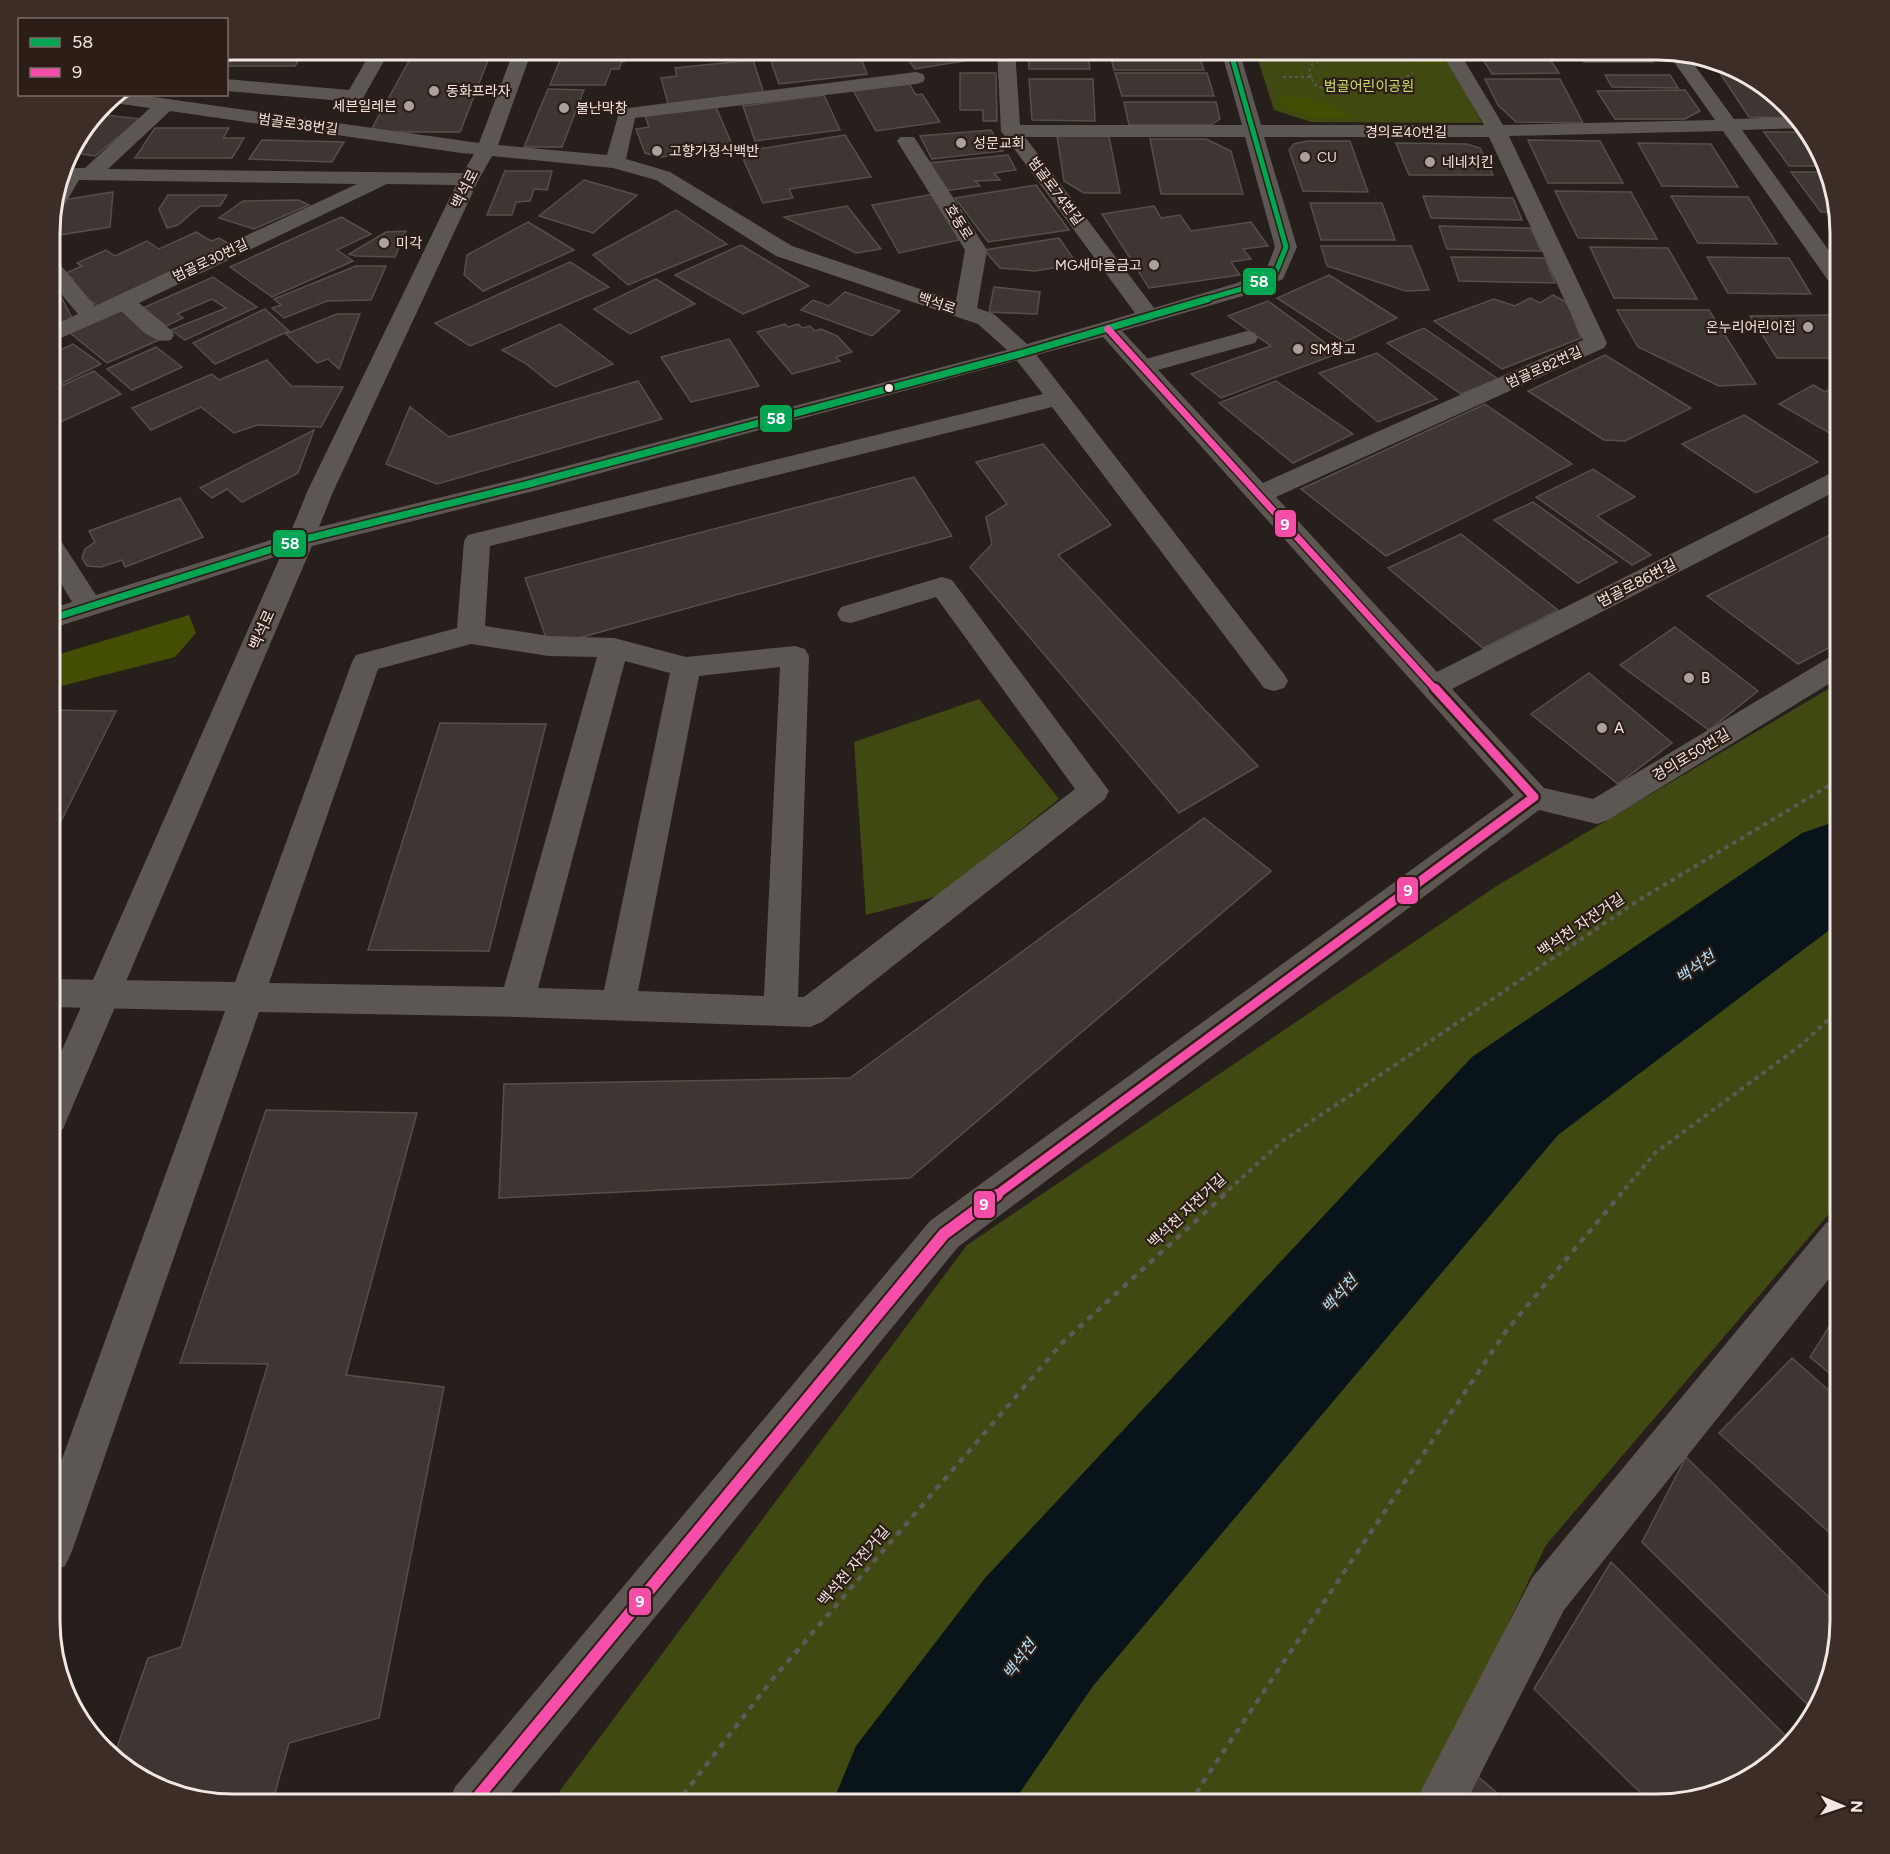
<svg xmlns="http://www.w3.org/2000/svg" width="1890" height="1854" font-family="Figtree,'Noto Sans KR',sans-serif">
	<rect width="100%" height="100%" fill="#271f1b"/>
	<!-- green -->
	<path fill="#404911" d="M1255,50H1443L1482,123L1311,122L1274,110Z
		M1840,682V1201L1546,1545L1421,1804H550L967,1245L1498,885Z
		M979,699L1059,799L938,896L866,915L854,742Z"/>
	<!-- forest -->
	<path fill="#444d04" d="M1406,50H1436L1446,65L1421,64Z
		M1281,94L1326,102L1354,118H1311L1280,105Z
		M189,615L196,633L175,657L50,689V657Z"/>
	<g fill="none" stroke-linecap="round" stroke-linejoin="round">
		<!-- river -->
		<path fill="#08141a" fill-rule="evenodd" d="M1840,820V922L1558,1135L1093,1686L1012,1804H832L856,1746L985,1578L1472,1057L1802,833Z"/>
	</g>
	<!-- building -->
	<path fill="#3d3632" stroke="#554f4a" stroke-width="1.5" d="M235,50H305L295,66H226V62Z
		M415,50H492L460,132H370Z
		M564,50H632L630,54H627L624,62H621L619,69H611L605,85H550Z
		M666,50H751L749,59L663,60Z
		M809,50H858L867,74L779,84L768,53Z
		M901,50H975L982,58L915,69Z
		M1029,50H1087L1090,69H1029Z
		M1109,50H1197L1204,70H1114Z
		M1577,50H1645L1653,62H1584Z
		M1545,52L1559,73L1492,74L1479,53Z
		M753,60L764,94L668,104L661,78L677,76L675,68Z
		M1712,61L1738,68L1795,112L1798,118L1749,117Z
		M960,73H996L997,121H983V110H960Z
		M1115,73H1207L1214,96H1122Z
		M1605,75H1670L1678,88L1612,87Z
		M1029,79H1093L1095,121L1032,120Z
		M1485,79H1560L1583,123L1516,122L1498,105Z
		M908,82L916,95L922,94L940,122L876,131L853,90Z
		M548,89L584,90L562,147H524Z
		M1685,90L1700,111L1685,119H1615L1597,91Z
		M824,95L840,130L755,141L743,106Z
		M1124,102H1216L1220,119L1211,125H1129Z
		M716,107L733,147L661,157L645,153L636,129L649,127L645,116Z
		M98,114L140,119L95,156L69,152Z
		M155,128H229L223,138H244L232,158H135Z
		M991,130L1003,151L932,159L920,136Z
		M1764,132H1807L1827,166H1789Z
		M845,135L871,177L789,189L793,198L763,203L740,152Z
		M1057,136H1109L1120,193H1084L1064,181Z
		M1150,139H1206L1231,151L1243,194H1161Z
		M262,140L344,142L332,162L249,159Z
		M1528,140L1600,141L1623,183H1548Z
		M1307,141H1350L1368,192L1303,191L1289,150L1294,144Z
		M1396,143L1467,144L1480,148L1493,175H1409Z
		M1638,143L1711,144L1738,187L1662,186Z
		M1008,155L1016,170L994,173L1000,180L975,181L980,186L944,191L929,163Z
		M505,171H552L547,190L534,189L530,201L516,202L512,215H487Z
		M1791,172H1828L1836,212H1821Z
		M584,180L637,195L593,233L539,216Z
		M1036,185L1069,230L988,242L955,198Z
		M1555,191L1631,192L1657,239L1578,238Z
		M113,192L110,227L59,235L63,200Z
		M934,194L963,239L899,253L872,205Z
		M168,195H227L220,206H200L178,225L167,228L159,209Z
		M1423,196L1513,198L1522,220L1431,218Z
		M1671,196L1748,197L1777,244L1698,243Z
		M298,200L309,205L254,229L219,218L243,201Z
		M1310,203H1382L1395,240H1321Z
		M847,206L881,249L856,253L784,217Z
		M1154,206L1161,218L1180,215L1191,231L1251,222L1268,246L1243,249L1251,259L1231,262L1240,275L1149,288L1102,214Z
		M676,210L727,244L628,285L593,255Z
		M341,217L371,234L337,250L353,261L272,297L230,267Z
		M528,222L574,250L483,291L464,275L467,255Z
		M1439,226L1531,228L1541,251L1447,249Z
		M406,231L395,257L355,256L349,254L386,232Z
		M196,232L211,241L219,238L231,245L98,306L64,283L73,279L64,274L82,266L77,263L106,250L115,256L147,241L159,249Z
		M1059,238L1077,264L1035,271L1000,268L984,250Z
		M741,245L809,286L743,314L675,275Z
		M1321,246H1411L1429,290L1406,291L1327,266Z
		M1590,247L1668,248L1697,299L1614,298Z
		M1451,257L1545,258L1555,283L1459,281Z
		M1707,257L1789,258L1811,294L1728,293Z
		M570,262L609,287L470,346L435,323Z
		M356,266H386L371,300L327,301L284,318L272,308L281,305L274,299Z
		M1329,275L1397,318L1345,342L1277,298Z
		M213,277L257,307L185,340L171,330L226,308L212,299L177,314L183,318L166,326L143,308Z
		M656,279L695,304L630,334L594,309Z
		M55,285L73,320L50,327V286Z
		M994,287L1040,292L1037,314L989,312Z
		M845,292L900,311L872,336L801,310L813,300L829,306Z
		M1553,295L1568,303L1581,338L1502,369L1434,321L1494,299L1515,306L1530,298L1540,303Z
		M1268,301L1339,353L1221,398L1191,374L1271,346L1228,316Z
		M265,309L289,331L215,364L193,343Z
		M123,310L161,339L107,363L70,333Z
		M1617,310H1709L1756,384L1719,386L1638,347Z
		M337,314H360L339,369L328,359L317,363L286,334Z
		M1833,315L1840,325V358H1777L1750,316Z
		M560,324L613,364L555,387L525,363L502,350Z
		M785,324L788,327L798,324L802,328L810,326L815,331L821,329L837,336L852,352L836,357L840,361L792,374L757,332Z
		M1424,328L1498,379L1461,394L1387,343Z
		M729,339L759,386L691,402L661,357Z
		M73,344L101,364L50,389V355Z
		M156,347L182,367L132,390L107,369Z
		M1377,353L1437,399L1378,422L1319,373Z
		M1605,355L1691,408L1625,441L1604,440L1528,391Z
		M267,360L291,386L343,387L321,427L257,425L234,433L201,407L151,430L132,408L212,374L219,380Z
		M94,371L121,394L50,427V391Z
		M638,381L662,419L437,484L386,464L410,407L449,437Z
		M1276,381L1353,434L1293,463L1219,403Z
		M1813,385L1825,392L1834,387L1840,390V439L1779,404Z
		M1485,404L1572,464L1386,556L1301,489Z
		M1744,415L1818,462L1756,493L1682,444Z
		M314,430L298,473L242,502L227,489L212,498L200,488Z
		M1043,444L1111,525L1058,555L1258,766L1179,813L970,567L992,544L986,517L1007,504L976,462Z
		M1593,469L1635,497L1597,516L1651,555L1632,565L1536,497Z
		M914,477L952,536L549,646L525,578Z
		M180,498L203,537L125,567L122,560L101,567L87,566L82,558L85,549L95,542L89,531Z
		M1533,502L1617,562L1578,583L1494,520Z
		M1840,530V642L1798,664L1707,596Z
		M1461,534L1558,610L1483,648L1388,568Z
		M1675,627L1758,691L1709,730L1620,665Z
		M1589,673L1672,743L1618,784L1531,714Z
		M50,710L116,711L50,843Z
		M440,723L546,724L489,951L368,950Z
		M1204,818L1271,871L910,1178L499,1198L504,1084L850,1078Z
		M266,1110L417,1113L346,1375L444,1387L379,1718L289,1743L272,1804H233L163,1790L114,1756L148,1658L181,1647L268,1364L180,1363Z
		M1840,1309V1382L1810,1357Z
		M1792,1358L1840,1400V1542L1719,1433Z
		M1686,1457L1840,1608V1621L1826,1691L1813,1710L1642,1542Z
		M1611,1562L1791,1741L1778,1759L1727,1791L1652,1804L1534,1689Z
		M1447,1750L1510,1804H1428Z"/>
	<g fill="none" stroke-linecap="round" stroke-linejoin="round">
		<!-- path-far2 -->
		<path stroke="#5e5856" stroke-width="2" stroke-dasharray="3 3" stroke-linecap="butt" d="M1283,77H1311L1314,84L1324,89
			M1311,77L1309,72L1312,64C1344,48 1376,49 1409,62
			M1386,89L1413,73"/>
		<!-- path-far1 -->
		<path stroke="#5e5856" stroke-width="4" stroke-dasharray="4.5 4.5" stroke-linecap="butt" d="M1222,1196L1281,1142L1639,900L1840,779
			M1619,1196L1655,1153L1801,1045L1840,1009"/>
		<!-- path -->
		<path stroke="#5e5856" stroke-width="4.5" stroke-dasharray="6 6" stroke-linecap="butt" d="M676,1804L771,1681L1062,1343L1224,1195
			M1191,1804L1201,1785L1506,1331L1620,1195"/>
		<!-- lane -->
		<path fill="#5d5754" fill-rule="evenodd" d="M372,50H390L362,100L355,102L226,91V79L349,90Z
			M1247,331L1255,333L1258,338L1255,343L1143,374L1135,372L1131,367L1135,362Z
			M1023,346L1031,348L1284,674L1288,681L1284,688L1274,691L1264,688L1052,407L490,546L485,626L549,636L614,638L686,657L795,646L805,649L809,656L798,997H804L1075,789L936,597L851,623L841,621L837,614L841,607L942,577L952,580L1109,791L1105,799L822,1022L810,1027L517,1017L259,1012L72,1551L65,1566L50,1573V1492L225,1011L50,1007V979L235,982L352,662L356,655L457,628L464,541L468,535L1043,394L1011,353L1015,348ZM471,644L549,656L597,657L504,987L269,983L378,669ZM625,661L670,673L604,990L538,988ZM780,667L764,996L638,991L699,676Z
			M1840,1218V1265L1564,1610L1465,1804H1416L1423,1787L1532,1578L1826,1223Z"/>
		<!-- street -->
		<path fill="#5d5754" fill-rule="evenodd" d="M514,50H532L498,145L607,155L620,109L916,72L923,74L925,78L923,82L916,84L635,118L626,159L670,172L792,246L956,301L965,250L897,141L900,137H914L987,250L977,308L994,314L1027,344L1135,313L1001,131L997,50H1015L1020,125H1242L1221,50H1239L1261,125H1484L1440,50H1458L1503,125L1715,120L1667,52L1668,50L1687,55L1734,119L1798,117L1805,128L1742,130L1840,266V287L1832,286L1723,131L1509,136L1607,343L1604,348L1276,497L1437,672L1831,473L1840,471V489L1452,689L1544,788L1593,799L1830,657L1840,654V677L1608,820L1597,824L1539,810L958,1247L502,1804H448L455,1787L930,1221L1514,795L1103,337L538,490L312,546L68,1117L63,1129L50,1133V1077L281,555L50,629V609L72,602L50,565V535L59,538L96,595L290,534L307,492L456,185L387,184L139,303L171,330L174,335L171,340C151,345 135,323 121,311L50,343V327L78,314L50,281V261L58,262L95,306L357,184L79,180L61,211L52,213L64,168H85L150,108L107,102L113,94H133L479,143ZM170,111L461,153L474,154L463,173L108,169ZM1025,137H1245L1275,247L1266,270L1237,283L1154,308ZM1264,137H1489L1583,340L1263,483L1122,331L1253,293L1283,279L1297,247ZM492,156L613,168L656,180L776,256L978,324L1007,350L528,476L319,527L333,492L479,179Z"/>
		<!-- bus-1-far1 casing -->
		<g stroke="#2c1d16" stroke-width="8">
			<path id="bus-1-far1" d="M1203,300L1245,288L1275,274L1286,247L1230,50"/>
		</g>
		<!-- bus-1 casing -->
		<g stroke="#2c1d16" stroke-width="10">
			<path id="bus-1" d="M50,619L301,540L529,484L1023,353L1208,299"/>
		</g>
		<!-- bus-2-far2 casing -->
		<g stroke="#2c1d16" stroke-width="10">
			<path id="bus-2-far2" d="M1108,329L1436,690"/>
		</g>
		<!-- bus-2-far1 casing -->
		<g stroke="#2c1d16" stroke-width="14">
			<path id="bus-2-far1" d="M995,1196L1534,797L1435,688"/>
		</g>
		<!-- bus-2 casing -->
		<g stroke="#2c1d16" stroke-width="16">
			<path id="bus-2" d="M472,1804L944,1234L997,1195"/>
		</g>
		<!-- bus-1-far1 -->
		<use href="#bus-1-far1" stroke="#00a651" stroke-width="5"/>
		<!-- bus-1 -->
		<use href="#bus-1" stroke="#00a651" stroke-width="7"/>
		<!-- bus-2-far2 -->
		<use href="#bus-2-far2" stroke="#f54da8" stroke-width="7"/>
		<!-- bus-2-far1 -->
		<use href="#bus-2-far1" stroke="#f54da8" stroke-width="9"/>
		<!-- bus-2 -->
		<use href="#bus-2" stroke="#f54da8" stroke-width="12"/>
	</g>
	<!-- markers -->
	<g fill="#aba19c" stroke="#2c1d16" stroke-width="2">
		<circle cx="434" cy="91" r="6"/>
		<circle cx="409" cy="106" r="6"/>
		<circle cx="564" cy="108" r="6"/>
		<circle cx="961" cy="143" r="6"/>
		<circle cx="657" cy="151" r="6"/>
		<circle cx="1305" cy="157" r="6"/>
		<circle cx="1430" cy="162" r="6"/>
		<circle cx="384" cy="243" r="6"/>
		<circle cx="1154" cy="265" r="6"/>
		<circle cx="1808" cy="327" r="6"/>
		<circle cx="1298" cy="349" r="6"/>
		<circle cx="1689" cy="678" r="6"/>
		<circle cx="1602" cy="728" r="6"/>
	</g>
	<circle fill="#f2e7e2" stroke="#2c1d16" stroke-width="2" cx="889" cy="388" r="5"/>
	<g text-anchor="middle" stroke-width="4.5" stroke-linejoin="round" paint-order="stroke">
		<!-- far-park labels -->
		<g font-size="14" fill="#c7e061" stroke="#2c1d16">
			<text x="1369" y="91">범골어린이공원</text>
		</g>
		<!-- far-poi labels -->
		<g font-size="14" fill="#f2e7e2" stroke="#2c1d16" text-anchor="start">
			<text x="446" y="96">동화프라자</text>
			<text x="397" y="111" text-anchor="end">세븐일레븐</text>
			<text x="576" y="113">불난막창</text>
			<text x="973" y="148">성문교회</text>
			<text x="669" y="156">고향가정식백반</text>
			<text x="1317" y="162">CU</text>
			<text x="1442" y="167">네네치킨</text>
			<text x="396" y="248">미각</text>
			<text x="1142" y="270" text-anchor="end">MG새마을금고</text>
			<text x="1796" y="332" text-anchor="end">온누리어린이집</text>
			<text x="1310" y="354">SM창고</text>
		</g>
		<!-- far-street labels -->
		<g font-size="14" fill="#f2e7e2" stroke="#2c1d16">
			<text transform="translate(298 124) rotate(8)" y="5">범골로38번길</text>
			<text x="1406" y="137">경의로40번길</text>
			<text transform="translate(1056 191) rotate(53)" y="5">범골로74번길</text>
			<text transform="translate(959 222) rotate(58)" y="5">호동로</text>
			<text transform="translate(210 260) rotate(-25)" y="5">범골로30번길</text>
			<text transform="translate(937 303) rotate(19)" y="5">백석로</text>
			<text transform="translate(1544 367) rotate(-24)" y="5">범골로82번길</text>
		</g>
		<!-- street labels -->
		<g font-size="15" fill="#f2e7e2" stroke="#2c1d16">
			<text transform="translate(465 189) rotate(-63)" y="5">백석로</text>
			<text transform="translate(1637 583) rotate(-27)" y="5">범골로86번길</text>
			<text transform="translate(262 630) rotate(-66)" y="5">백석로</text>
			<text transform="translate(1691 755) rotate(-31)" y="5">경의로50번길</text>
			<text transform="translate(1581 925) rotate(-34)" y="5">백석천 자전거길</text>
			<text transform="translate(1187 1211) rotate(-43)" y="5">백석천 자전거길</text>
			<text transform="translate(854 1566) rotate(-49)" y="5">백석천 자전거길</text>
		</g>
		<!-- poi labels -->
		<g font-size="15" fill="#f2e7e2" stroke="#2c1d16" text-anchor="start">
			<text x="1701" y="683">B</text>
			<text x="1614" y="733">A</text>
		</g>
		<!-- water labels -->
		<g font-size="16" font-style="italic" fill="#b0e2fb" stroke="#2c1d16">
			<text transform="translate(1695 967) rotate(-36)" y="6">백석천</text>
			<text transform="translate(1339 1294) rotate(-48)" y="6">백석천</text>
			<text transform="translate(1019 1659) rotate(-54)" y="6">백석천</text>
		</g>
	</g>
	<!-- crop -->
	<path d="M0 0H1890V1854H0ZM233 60H1657A173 173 0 0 1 1830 233V1621A173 173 0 0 1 1657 1794H233A173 173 0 0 1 60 1621V233A173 173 0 0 1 233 60Z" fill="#3c2d26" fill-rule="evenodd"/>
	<path fill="none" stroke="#f2e7e2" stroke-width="3" d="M233 60H1657A173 173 0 0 1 1830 233V1621A173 173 0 0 1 1657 1794H233A173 173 0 0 1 60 1621V233A173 173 0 0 1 233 60Z"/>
	<g stroke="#2c1d16" stroke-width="2">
		<rect x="1242" y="267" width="35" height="29" rx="6" fill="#00a651"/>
		<rect x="759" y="404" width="34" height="29" rx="6" fill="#00a651"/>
		<rect x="1274" y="509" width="23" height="29" rx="6" fill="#f54da8"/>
		<rect x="272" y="529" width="35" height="29" rx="6" fill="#00a651"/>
		<rect x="1396" y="876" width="23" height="29" rx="6" fill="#f54da8"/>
		<rect x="973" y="1190" width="23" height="29" rx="6" fill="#f54da8"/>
		<rect x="628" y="1587" width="24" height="29" rx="6" fill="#f54da8"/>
	</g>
	<g font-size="16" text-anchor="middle" font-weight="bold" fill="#fff">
		<text x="1259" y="287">58</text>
		<text x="776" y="424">58</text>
		<text x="1285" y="530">9</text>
		<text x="290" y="549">58</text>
		<text x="1408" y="896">9</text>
		<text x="984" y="1210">9</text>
		<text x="640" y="1607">9</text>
	</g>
	<!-- legend -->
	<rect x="18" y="18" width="210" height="78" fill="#2c1d16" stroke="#7b6e68" stroke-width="1.5"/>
	<rect x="30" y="38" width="30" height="9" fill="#00a651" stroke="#7b6e68" stroke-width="1.5"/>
	<text x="72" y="48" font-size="18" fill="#f2e7e2">58</text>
	<rect x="30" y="68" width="30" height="9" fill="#f54da8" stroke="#7b6e68" stroke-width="1.5"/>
	<text x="72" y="78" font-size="18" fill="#f2e7e2">9</text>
	<!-- north arrow -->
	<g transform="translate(1842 1806) rotate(92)" stroke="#2c1d16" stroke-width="4.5" paint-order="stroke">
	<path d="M0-4.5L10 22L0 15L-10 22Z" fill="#f2e7e2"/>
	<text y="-9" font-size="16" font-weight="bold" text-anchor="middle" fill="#f2e7e2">N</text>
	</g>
</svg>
